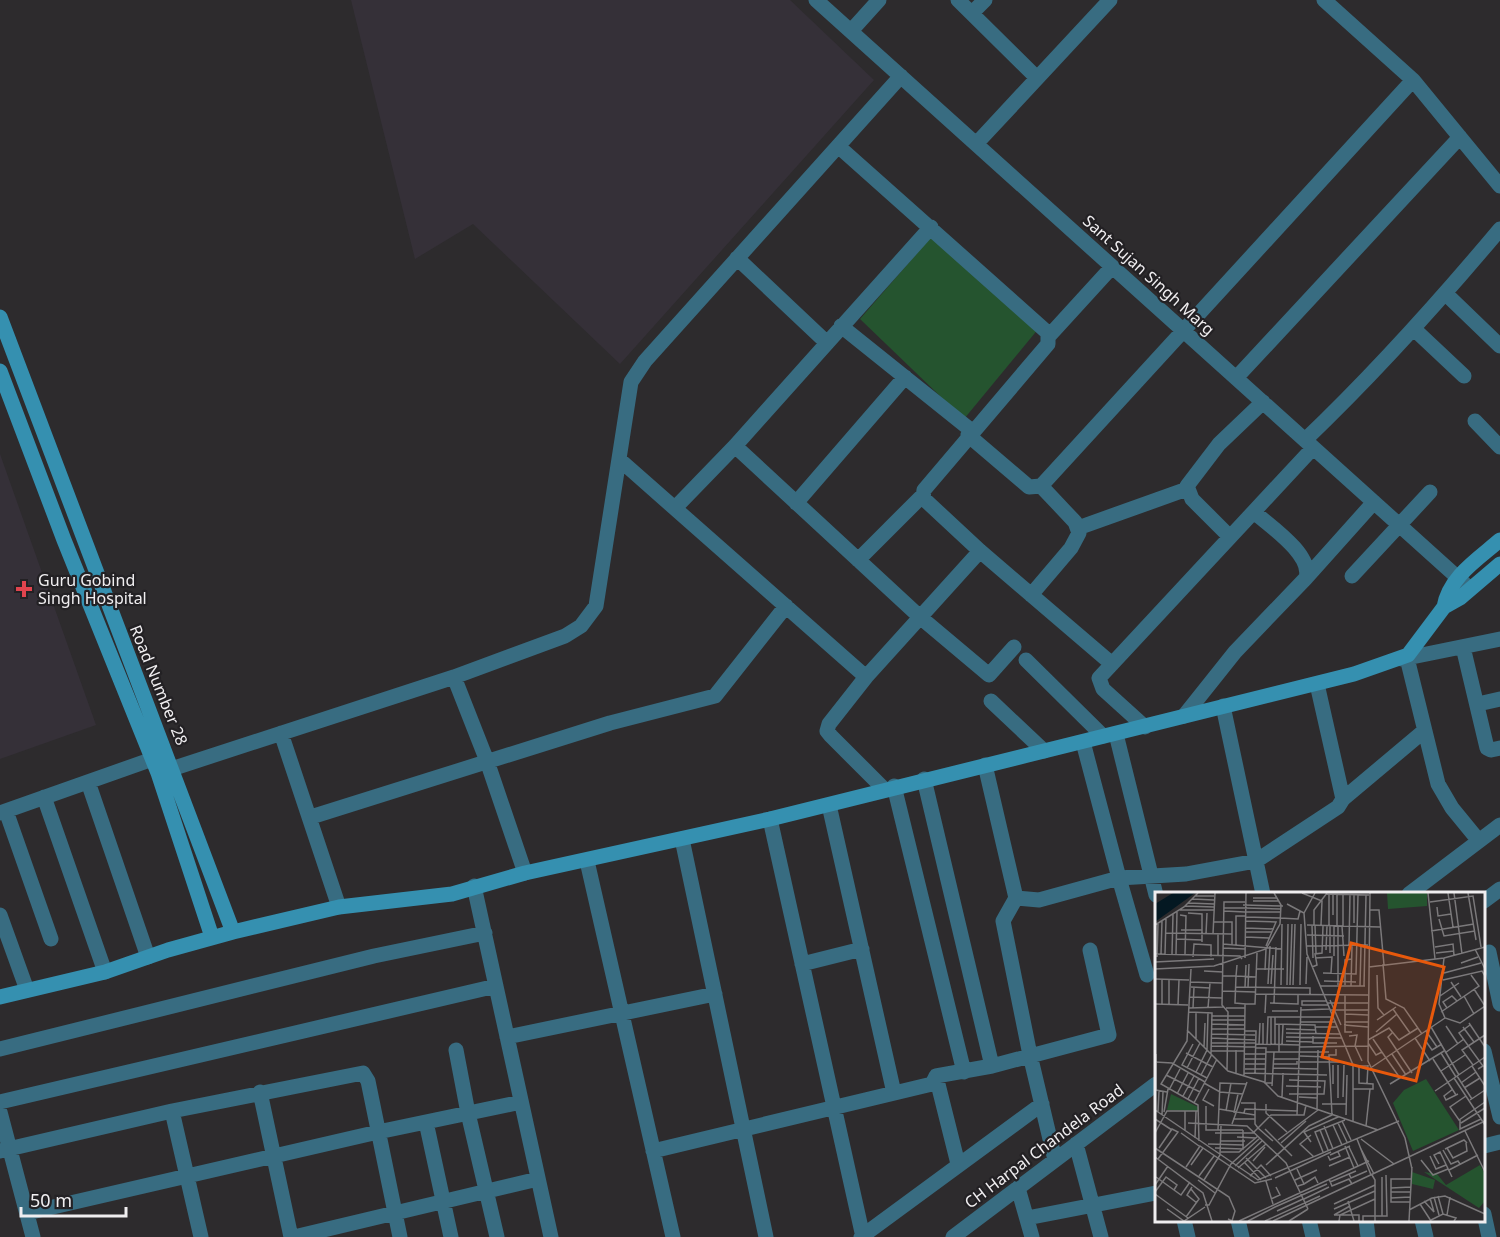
<svg xmlns="http://www.w3.org/2000/svg" width="1500" height="1237" font-family="'Noto Sans',sans-serif">
	<rect width="100%" height="100%" fill="#2d2b2d"/>
	<!-- built -->
	<path fill="#353038" d="M351,0H790L874,80L620,364L473,224L415,259Z
		M0,454L96,725L0,759Z"/>
	<!-- green -->
	<path fill="#25542f" d="M932,236L1039,328L964,419L860,319Z"/>
	<g fill="none" stroke-linecap="round" stroke-linejoin="round">
		<!-- street -->
		<path stroke="#386c81" stroke-width="15" d="M816,0L1467,586
			M958,0L1037,78
			M1324,0L1413,80L1500,186
			M972,13L985,0
			M851,31L879,0
			M976,144L1110,0
			M838,146L1048,333V344L924,490L923,498L980,551L1112,664
			M737,258L826,342
			M1446,294L1500,346
			M841,326L972,431
			M1414,329L1464,376
			M1049,336L1112,267
			M1236,378L1460,137
			M1475,421L1500,447
			M968,435L1029,487L1041,486L1413,80
			M1305,440C1374,374 1438,303 1500,229
			M735,446L920,617L989,675L1014,647
			M620,460L866,677
			M796,503L905,377
			M675,508L735,446L931,227
			M1078,528L1187,489
			M1230,537L1192,499L1187,486L1219,444L1263,402
			M858,560L923,495
			M1352,576L1430,492
			M1306,578L1374,502
			M1031,595L1071,548L1079,533L1075,522L1041,486
			M1463,647L1487,748L1491,750L1500,748
			M1407,658L1438,784L1452,808L1479,841
			M1402,659L1500,639
			M1026,660L1103,736
			M454,677L487,761L525,873
			M1317,684L1343,799
			M991,701L1044,751
			M1478,704L1500,699
			M1223,706L1263,894
			M1184,716L1235,652L1306,578C1313,555 1270,526 1254,512
			M1145,727L1103,689L1099,678L1313,448
			M281,733L339,907
			M1116,734L1156,895
			M985,765L1016,898L1003,921L1030,1055L1055,1160
			M159,773L454,677L565,636L581,626L596,606L631,382L645,361L901,76
			M924,779L992,1066
			M88,782L148,957
			M894,786L964,1072
			M884,789L831,736L827,731L829,724L866,677L980,551
			M44,797L105,972
			M829,805L894,1093
			M6,811L51,939
			M0,813L164,755
			M311,817L610,723L715,696L786,606
			M770,819L863,1237
			M682,839L766,1237
			M587,861L673,1237
			M474,886L551,1237
			M1409,894L1500,825
			M1016,898L1039,900L1119,878L1083,742
			M1484,901L1500,889
			M0,915L27,990
			M1489,952L1500,1004
			M802,964L862,949
			M1147,975L1119,878L1186,874L1256,861L1338,807L1343,799L1424,731
			M507,1037L715,994
			M0,1049L374,956L485,933
			M456,1050L468,1113L497,1237
			M1484,1051L1500,1117
			M936,1076L958,1164
			M260,1092L291,1237
			M0,1102L496,986
			M172,1111L201,1237
			M0,1112L33,1237
			M426,1122L451,1237
			M1076,1144L1101,1237
			M1484,1146L1500,1142
			M0,1151L172,1111L363,1073L368,1081L400,1237
			M653,1151L932,1084L936,1076L992,1066L1109,1035L1090,950
			M1018,1188L1032,1237
			M27,1213L378,1132L521,1102
			M1484,1214L1489,1237
			M1027,1218L1156,1193
			M1184,1220L1188,1237
			M1238,1220L1242,1237
			M1309,1220L1313,1237
			M1366,1220L1368,1237
			M1422,1220L1426,1237
			M294,1237L538,1179
			M861,1237L1042,1104
			M953,1237L1156,1084"/>
		<!-- secondary -->
		<path stroke="#3590b0" stroke-width="15" d="M0,317C76,523 157,726 233,932
			M0,371L64,540L158,773L212,937
			M1444,607C1449,577 1478,559 1500,540
			M0,997L105,972L168,950L233,932L339,907L452,894L525,873L770,819L1354,674L1408,655L1444,607L1460,598L1500,564"/>
	</g>
	<!-- markers -->
	<path fill="#e0444e" stroke="#232124" stroke-width="2" d="M21 580h6v6h6v6h-6v6h-6v-6h-6v-6h6z"/>
	<g text-anchor="middle" stroke-width="4.5" stroke-linejoin="round" paint-order="stroke">
		<!-- street labels -->
		<g font-size="16" fill="#f0eef0" stroke="#232124">
			<text transform="translate(1149 275) rotate(42)" y="6">Sant Sujan Singh Marg</text>
			<text transform="translate(159 685) rotate(68)" y="6">Road Number 28</text>
			<text transform="translate(1044 1146) rotate(-37)" y="6">CH Harpal Chandela Road</text>
		</g>
		<!-- poi labels -->
		<g font-size="16" fill="#f0eef0" stroke="#232124" text-anchor="start">
			<text x="38" y="586">Guru Gobind<tspan x="38" dy="18">Singh Hospital</tspan></text>
		</g>
	</g>
	<!-- overview -->
	<g transform="translate(1155 892)">
		<rect width="330" height="330" fill="#2d2b2d"/>
		<path d="M232,1H272V14L233,17ZM271,187L304,238L258,259L238,211L249,198ZM16,202L43,215V219L12,218ZM325,273L330,282V309L324,316L269,280L282,282L291,293ZM257,280L280,288L278,297L257,292Z" fill="#25542f"/>
		<path d="M18,1H40L0,30V12Z" fill="#041822"/>
		<path fill="none" stroke="#7b797b" stroke-width="1.5" d="M147,1L167,9L166,33M215,1L213,169L250,246L257,277M273,1L280,67M293,1L298,35M299,1L307,62M313,1L321,48M171,2L214,3M40,4H59M98,6H122M37,7L59,8M98,9H124M275,10L318,4L326,55M33,11L59,12M132,12L149,21L152,62L198,173V230M88,13L128,14M30,14L59,15M282,15L283,24L296,22M69,16H90M90,16L126,17M25,18H59M215,18H224L229,73M69,19L90,20M90,20H126M33,21L47,22V50M149,21L160,1M25,23L31,24L30,62M178,23V2M90,25L125,26M125,26L143,27L145,19M284,27L289,44L320,39M90,29L121,30L111,54M58,30H77V53M199,31V2M0,33L29,15L43,1M152,33L225,35M157,33L158,66M159,33V18L172,1M160,33L161,61M174,34V2M182,34V2M183,34V93M187,34L189,64M188,34V2M90,36L119,37M26,38H47M276,39L319,32M90,40H117M11,41L77,42M51,42L52,21M58,42L60,1M152,43L189,44M90,45L114,46M21,47L47,48M68,52L127,57M81,53V24H90M152,54L213,53M194,54L195,2M280,55L298,52L299,63M68,56L90,57M320,57L330,77M171,58L172,34M175,61V34M281,61L299,59M0,62L85,64L87,67M6,62L7,29M10,62L11,27M17,62L18,22M21,62L22,20M63,63V42M179,64V34M2,65L3,32M38,65L39,52L56,53V65M90,66L91,1M160,66L177,65L176,81M289,66L284,112L290,126L305,131L330,114L319,97M0,70L59,67M306,71L323,65M228,72L231,107L249,116L267,142M157,75L162,73L160,62L167,61L168,34M214,75L289,66L330,55M0,77L59,74L111,57L125,32L126,13L119,1M36,77L32,149L6,192L43,213L44,249M101,77H129M110,78L111,57M49,79L68,80M168,81L201,82L203,3M289,81L326,71M222,83L223,116L229,123M68,84H81L82,73M0,87L34,88M288,88L327,79L330,84M169,89L201,90M35,90L67,91M296,90L306,105M113,92L115,54M116,92L118,63M151,92L152,65M126,93L127,32M132,93L133,32M135,93L137,32M138,93L140,32M145,93L146,32M190,93V68L197,67M165,94H210M196,94L197,54M205,94L206,54M209,94L211,3M36,95L55,96M81,95L155,96V102M90,95L91,73M93,95L94,72M67,99L100,100M100,102L213,103M190,103V140H197M285,104L304,91M309,104L319,122M35,105L67,106M175,108L186,133M171,109H147V113H173M115,111L143,112V102M119,111L121,55M172,111H213M0,112L33,113M7,112V88M14,112V88M91,112L80,111L81,84L101,85M23,113L24,88M34,116L68,115M38,116L39,95M53,116L55,91M71,116H90V112H100L102,61M292,116L288,110L297,104L302,109M238,117L255,141M146,118L174,117M175,118H213M117,119H143M34,120L57,121L56,162M286,120L324,94L316,83M110,121L111,102M190,122L213,123M57,124H90M56,128H90M222,128L241,115M146,130H180M190,130H213M108,131V152M314,131L330,155M56,132L90,133M120,132L160,133L161,142M189,133L213,135M315,133L304,141L328,174L323,177M291,134L303,152M161,135H182M276,135L304,183M308,135L319,150M56,137H90M131,137L161,138M32,138L73,179L109,190L123,204L223,238M89,139H101L100,182M271,139L282,155M221,140L242,122M238,140L233,145L257,181M131,141L185,142M56,142L100,143M158,144V151H182M194,144L202,143L200,154L207,169M131,145L187,146M56,146L100,148M260,146L275,169M41,147V120M218,147L231,166M213,148L234,136L244,148L263,136M270,148L277,158L287,152M131,149L158,150M56,151H100M213,151L221,163L227,160M38,152L27,173L52,186M100,152L145,153M104,152L105,131M112,152L113,125H178M116,152V125M120,153V125M127,153L128,133M56,154L100,155M49,155L50,131M145,155L213,154M100,156H111L110,191H117M56,159H90M111,160H174M124,160V132M31,161L58,175M286,161L301,185M290,161L309,147M1,162V198L12,200M90,162H111M237,162L251,183M145,164L174,165M231,166L245,186M90,167H111M119,167H145M278,167L301,203M0,170L17,171L50,190M145,170H189M90,172H111M118,172H142V169M318,173L307,158L330,143M317,174L330,194M217,175L290,126M32,176L45,151M118,176L162,177M90,177H111M72,178L73,120L67,113L69,10H90M286,179L310,163M41,180L52,158L53,120M81,181V158M89,181L172,183M11,183L45,200M46,183L57,162M89,183L90,116M302,184L317,207M299,186L330,233M134,188L170,189L169,202H134M49,191L65,200L88,202M212,191L213,173M306,191L321,180M178,192V173M235,192L289,159M117,194L119,160M131,194L166,195M309,196L325,186M54,197L48,208L59,214M198,197H218V192L204,191V174H213M298,197L289,204L291,208L303,202M14,198L25,177M280,199L330,165M22,202L33,181M28,204L39,184M311,204L295,215L304,228L330,210M127,205L128,181M144,205L162,206M188,205L189,173M183,206V173M33,207L44,186M315,208L330,198M39,211L62,167M86,211H100V232L103,236M111,212V221L132,240M167,212H192M51,214V238H88M64,217L100,223M162,217L163,158M0,218L103,288L244,229M71,219L76,191M3,220L4,199M9,220L13,197M79,221L83,202M89,221L90,217L143,219M7,223L8,200M142,223L146,115M191,223L192,183M0,227L17,238M78,227H100M305,228V237L326,227M187,229L196,248M33,231L92,234L131,271L153,317M183,231L192,250M306,231L330,216M77,232L92,190M178,233L187,253M169,234L178,257M211,234L215,197M103,236L118,249M110,237L137,264M63,238L65,191L91,192M165,238L173,258M30,239V219M310,239L330,280M99,240L116,223H149L151,213M0,241L12,219H43M26,241L44,254M60,241H100M156,243L145,252L159,265M82,245L101,246M40,246L41,219M202,247L216,283M206,247L239,272M123,248L163,218M66,249H90M156,250L149,240L183,225M126,251L151,229M53,252L89,253M190,254L199,276M194,255L203,274M0,256L74,305L80,319L77,329L73,327M60,256L88,257V238M292,256L298,266L312,259L311,251M206,257L219,282M290,257L309,248L312,251M288,258L296,272L303,269L305,272M66,260H84L103,244M168,260L160,240L190,228M175,263L195,254M173,264L175,268L185,264L183,260M275,264L281,277L291,273M0,265L48,301L57,329M91,266L111,286M3,267L23,240L17,237L4,256M266,268L278,283L293,277M98,269L110,255M89,270L106,288M284,272L279,263L285,260L297,285M36,273L48,256M111,273L154,234L177,223L174,163H181V157M80,274L107,249M174,274L195,265M31,275L45,254L100,291L117,287M83,276L111,252M142,277L149,292L143,294M294,278L323,263M194,282L196,286L212,279M217,283L220,288V329M44,284L59,264M95,284L106,273L116,284M1,285L26,303L35,290M227,285V324M120,286L176,260M174,287L177,294L194,287L197,292M43,288L60,301M49,288L65,263L66,234M140,288L162,278M111,289L118,312M175,290L201,279M149,292L160,285L163,291M0,293L13,274M37,295L32,303L42,311M236,296L256,295M0,300L11,285L22,293L19,298M236,300H255M0,302L33,326M283,304L288,322M279,305L284,323M236,306L255,305M116,307L125,303L121,295M149,307L174,295M193,309L199,329M269,309L279,320L275,306M255,310H236V287H256M179,312L220,293M265,312L276,329M50,313H54L76,272L105,246M120,315L172,292M12,317L29,329L50,315M179,317L220,299M254,318L277,306L290,304L330,322M122,319L148,307M179,323H204V329M179,323L195,314M292,323L295,305M31,325L44,307L36,297M276,328L288,322L301,326L299,329M84,329L214,269M93,329L120,315M110,329L165,304M118,329L330,229M134,329L153,317M184,329L185,323L220,307M208,329V324H232L231,283M254,329L257,275"/>
		<path fill="#e8590c" fill-opacity="0.15" stroke="#e8590c" stroke-width="3" d="M196,51L289,75L261,189L167,165Z"/>
		<rect width="330" height="330" fill="none" stroke="#f0eef0" stroke-width="3"/>
	</g>
	<!-- scale -->
	<path d="M21 1207v9h105v-9" fill="none" stroke="#f0eef0" stroke-width="3"/>
	<text x="30" y="1207" font-size="18" fill="#f0eef0" stroke="#232124" stroke-width="4.5" paint-order="stroke">50 m</text>
</svg>
